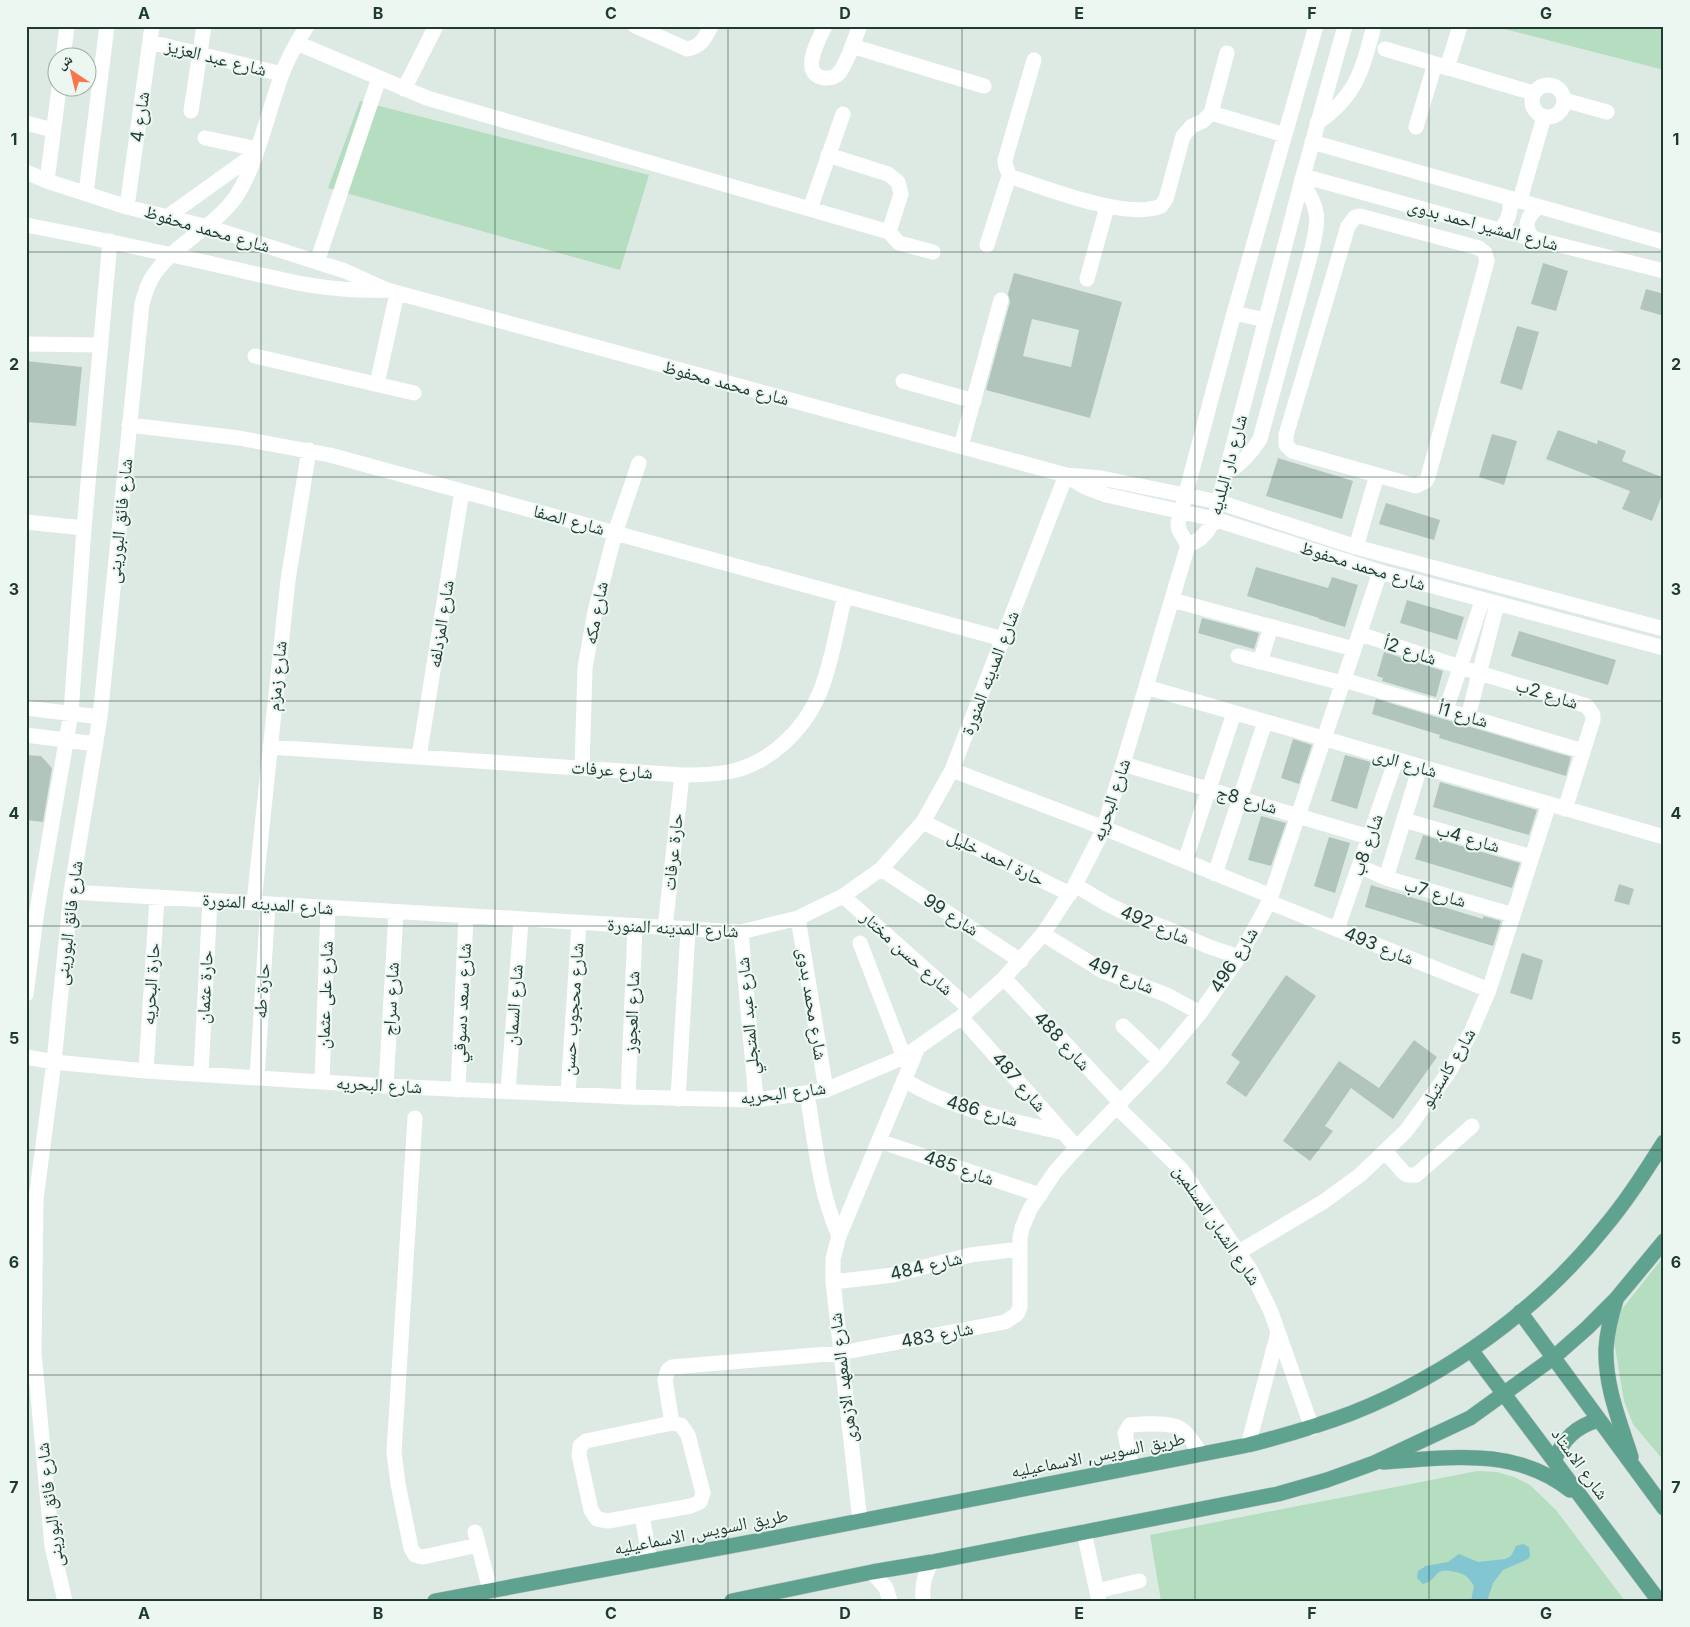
<svg xmlns="http://www.w3.org/2000/svg" width="1690" height="1627" font-family="Inter,'Noto Naskh Arabic',sans-serif">
	<rect width="100%" height="100%" fill="#ddeae4"/>
	<!-- green -->
	<path fill="#b5ddbf" d="M1493,26H1664V70Z
		M360,101L649,175L620,270L328,188Z
		M1664,1256V1461L1633,1424L1624,1401L1613,1335L1618,1314Z
		M1477,1471L1497,1472L1514,1477L1530,1485L1556,1510L1625,1601H1161L1150,1535Z"/>
	<!-- water -->
	<path fill="#82c6d2" d="M1523,1544L1529,1547L1530,1556L1528,1559L1503,1570L1493,1583L1487,1601H1471L1474,1586C1472,1583 1469,1578 1466,1576C1461,1572 1444,1569 1439,1572C1433,1577 1432,1582 1423,1584L1417,1578L1418,1571L1426,1566L1448,1562L1459,1554L1478,1562L1505,1559L1511,1556L1516,1546Z"/>
	<!-- building -->
	<path fill="#b2c5bd" fill-rule="evenodd" d="M1543,263L1568,271L1556,311L1531,304Z
		M1014,273L1122,302L1090,418L986,390L1010,302L1008,294ZM1032,319L1079,330L1071,367L1023,356Z
		M1646,289L1664,294V316L1640,309Z
		M1517,326L1539,332L1522,390L1500,383Z
		M26,361L82,367L76,426L26,422Z
		M1558,430L1597,444L1598,440L1626,451L1622,461L1664,478V490L1652,521L1622,509L1630,491L1546,459Z
		M1492,434L1517,441L1504,485L1479,477Z
		M1278,458L1353,481L1342,519L1266,496Z
		M1386,503L1440,520L1434,540L1379,524Z
		M1256,567L1328,588L1332,577L1358,585L1345,627L1319,619V618L1247,596Z
		M1407,600L1464,617L1457,640L1400,623Z
		M1202,618L1259,633L1254,649L1198,633Z
		M1519,631L1616,660L1608,685L1511,656Z
		M1384,652L1443,671L1436,697L1382,681L1383,678L1377,676Z
		M1376,699L1571,757L1566,776L1439,738L1440,735L1372,714Z
		M1293,739L1312,745L1299,784L1281,778Z
		M26,755L41,756L52,768L43,822L26,820Z
		M1345,755L1371,762L1357,809L1331,801Z
		M1440,782L1537,810L1529,835L1433,807Z
		M1261,816L1286,823L1271,866L1248,860Z
		M1423,835L1520,863L1512,888L1415,859Z
		M1329,837L1350,843L1335,893L1314,886Z
		M1619,884L1634,889L1629,905L1614,901Z
		M1371,885L1483,919V916L1501,921L1493,946L1365,907Z
		M1522,953L1543,960L1532,1000L1510,993Z
		M1286,975L1316,996L1246,1097L1226,1083L1240,1062L1231,1055Z
		M1414,1040L1437,1057L1393,1119L1351,1088L1325,1126L1333,1131L1310,1161L1283,1141L1339,1061L1379,1088Z"/>
	<g fill="none" stroke-linecap="round" stroke-linejoin="round">
		<!-- major casing -->
		<g stroke="#bcc4c2" stroke-width="16">
			<path id="major" d="M1616,1300C1611,1316 1607,1332 1606,1349C1605,1387 1620,1422 1631,1457
				M1520,1312L1664,1508
				M1471,1350L1659,1601
				M1554,1461C1563,1439 1576,1426 1599,1420
				M1383,1462C1449,1458 1514,1446 1570,1490
				M435,1601L768,1539L1248,1445C1283,1436 1318,1426 1352,1413C1448,1375 1539,1309 1603,1229C1626,1202 1645,1172 1664,1142
				M732,1601L872,1572L932,1562L1278,1494L1327,1480L1374,1463L1470,1418L1553,1358L1587,1328L1616,1299L1664,1241"/>
		</g>
		<!-- minor -->
		<path stroke="#fff" stroke-width="15" d="M635,26L687,49C701,47 705,38 711,26
			M825,26C819,39 798,75 825,78C831,78 836,77 839,73C848,62 854,39 860,26
			M150,42L282,74
			M297,43L427,98L889,232L899,243L933,252
			M852,46L984,86
			M1385,49L1533,93
			M63,58L67,26
			M1447,68L1460,26
			M1532 101a16 16 0 1 1 32 0a16 16 0 1 1-32 0Z
			M404,89L436,26
			M1564,100L1607,112
			M191,111L204,26
			M1211,113L1285,135
			M26,123L53,130
			M1317,123C1357,96 1362,70 1374,26
			M1416,127L1435,64
			M205,138L257,149
			M1312,142L1664,242
			M828,155L888,174L898,182L901,194L889,232
			M26,172L47,181L127,207L208,227L317,262L345,271L387,290L1066,475L1101,478L1219,502L1356,547L1664,629
			M1009,176C1043,187 1128,221 1161,206L1166,199L1183,136L1192,126L1203,121L1211,113L1227,53
			M1303,176L1499,230L1664,271
			M47,181L59,88
			M86,193L107,26
			M1520,200L1544,117
			M127,207L152,26
			M810,209L843,114
			M1360,216L1479,248L1485,253L1487,261L1428,477L1426,481L1416,486L1292,451L1286,445V435L1348,226L1355,217Z
			M167,217L256,153
			M26,225C89,237 151,250 213,264C271,277 325,293 386,290
			M1499,230C1509,222 1511,210 1510,198
			M1534,239C1522,228 1527,215 1539,207
			M987,245L1009,176C1009,170 1004,167 1005,160L1034,60
			M317,262L379,78
			M1087,279L1107,207
			M1234,313L1266,320
			M26,344L101,345
			M255,356L414,393
			M903,381L974,401
			M377,384L397,293
			M129,425L239,438L330,455L1003,639
			M961,446L1001,300
			M1227,473C1241,464 1251,454 1260,439L1312,249C1319,219 1320,208 1302,183
			M1067,476L1085,487L1106,495L1214,519L1380,572L1664,648
			M26,522L84,528
			M1188,545C1202,540 1208,532 1214,519L1303,176L1345,26
			M1188,545L1179,530L1178,523L1234,313L1316,26
			M1356,547L1377,475
			M1172,600L1354,649
			M1360,634L1460,667L1587,706L1593,715V720L1565,809
			M1238,656L1342,683
			M1260,662L1271,627
			M1344,680L1583,751
			M1146,687L1664,837
			M26,708L100,717
			M1446,710L1482,601
			M1468,717L1497,604
			M26,735L96,744
			M270,747L682,775C697,775 712,775 728,772C769,764 804,731 820,692C832,663 837,627 845,596
			M419,757L462,491
			M1123,764L1369,837
			M582,768L585,668L595,611L615,533L639,463
			M952,770L1104,828L1271,896
			M1404,820L1532,857
			M923,822L1070,894
			M1185,861L1234,713
			M1359,866L1386,878L1513,915
			M881,869L1021,961
			M1215,874L1265,722
			M1386,878L1420,767
			M1075,885L1107,904L1128,914L1171,930L1207,946L1239,957
			M71,892L741,932L798,918L843,896L881,869L923,822L952,770L1066,475
			M843,896L970,1009
			M1269,902L1489,990
			M254,903L288,580L309,450
			M798,918L826,1090
			M665,928L682,775
			M1337,929L1396,760
			M741,932L756,1100
			M1043,934L1103,971L1167,995L1200,1013
			M860,943L904,1057
			M1004,978L1121,1103
			M26,994L37,910L71,713L84,528L110,241
			M961,1017L1077,1148
			M1123,1026L1160,1061
			M26,1057L54,1062L146,1071L386,1086L628,1097L756,1100L826,1090L904,1057L961,1017L1004,978L1043,934L1075,885L1104,828L1188,545
			M146,1071L157,897
			M201,1074L210,900
			M257,1078L268,904
			M904,1080C956,1111 1006,1119 1064,1133
			M322,1082L328,908
			M386,1086L396,912
			M458,1090L466,916
			M508,1091L521,920
			M807,1093C815,1141 819,1191 839,1236
			M568,1094L579,923
			M628,1097L635,927
			M678,1099L688,930
			M1117,1107L1182,1170L1251,1271L1271,1312L1312,1428
			M415,1118L394,1452L398,1484L411,1548L415,1555L423,1557L478,1545
			M879,1141L1040,1195
			M1385,1151L1404,1173L1408,1175H1416L1472,1126
			M1239,1252L1323,1202L1360,1175L1406,1131L1449,1072L1471,1032L1489,990L1549,804
			M833,1282L893,1275L970,1255L1020,1249
			M672,1423L665,1380L668,1370L672,1367L840,1353L1005,1322L1017,1314L1020,1307V1238L1022,1228L1030,1209L1055,1172L1069,1156L1160,1061L1200,1013L1239,957L1269,902L1380,572
			M672,1423L681,1425L688,1435L703,1493L700,1502L691,1506L608,1521L597,1519L591,1510L579,1455L580,1446L586,1441Z
			M1248,1445L1278,1333
			M1132,1468L1125,1433L1130,1425C1141,1424 1172,1422 1181,1429C1190,1435 1195,1446 1201,1454
			M642,1515L650,1561
			M860,1521L833,1282V1259L839,1236L918,1047
			M475,1532L490,1590
			M1084,1532L1099,1601
			M872,1572L886,1588L890,1601
			M1097,1591L1139,1581
			M65,1601L52,1546L34,1353L36,1199L54,1062L71,892L100,717L142,304C145,293 148,282 155,273C176,243 212,229 235,198C256,168 268,112 281,77C287,59 297,42 307,26
			M923,1601C922,1585 924,1575 932,1562"/>
		<!-- major -->
		<use href="#major" stroke="#5fa290" stroke-width="15"/>
	</g>
	<!-- grid -->
	<path fill="none" stroke="#1e3a32" stroke-width="1" stroke-opacity="0.55" d="M261,26V1601M495,26V1601M728,26V1601M962,26V1601M1195,26V1601M1429,26V1601M26,252H1664M26,477H1664M26,701H1664M26,926H1664M26,1150H1664M26,1375H1664"/>
	<g text-anchor="middle" stroke-width="4" stroke-linejoin="round" paint-order="stroke">
		<!-- street labels -->
		<g font-size="18" fill="#1e3a32" stroke="#edf7f2">
			<text transform="translate(216 58) rotate(14)" y="6">شارع عبد العزيز</text>
			<text transform="translate(140 117) rotate(-82)" y="6">شارع 4</text>
			<text transform="translate(1483 225) rotate(15)" y="6">شارع المشير احمد بدوى</text>
			<text transform="translate(207 229) rotate(16)" y="6">شارع محمد محفوظ</text>
			<text transform="translate(726 383) rotate(15)" y="6">شارع محمد محفوظ</text>
			<text transform="translate(1228 465) rotate(-75)" y="6">شارع دار البلديه</text>
			<text transform="translate(569 520) rotate(15)" y="6">شارع الصفا</text>
			<text transform="translate(120 521) rotate(-84)" y="6">شارع فائق البورينى</text>
			<text transform="translate(1363 566) rotate(17)" y="6">شارع محمد محفوظ</text>
			<text transform="translate(596 613) rotate(-79)" y="6">شارع مكه</text>
			<text transform="translate(441 624) rotate(-81)" y="6">شارع المزدلفه</text>
			<text transform="translate(1410 651) rotate(18)" y="6">شارع 2أ</text>
			<text transform="translate(990 673) rotate(-69)" y="6">شارع المدينه المنورة</text>
			<text transform="translate(277 676) rotate(-84)" y="6">شارع زمزم</text>
			<text transform="translate(1547 694) rotate(17)" y="6">شارع 2ب</text>
			<text transform="translate(1463 715) rotate(16)" y="6">شارع 1أ</text>
			<text transform="translate(1405 763) rotate(16)" y="6">شارع الرى</text>
			<text transform="translate(612 770) rotate(4)" y="6">شارع عرفات</text>
			<text transform="translate(1111 800) rotate(-71)" y="6">شارع البحريه</text>
			<text transform="translate(1247 800) rotate(16)" y="6">شارع 8ج</text>
			<text transform="translate(1468 838) rotate(16)" y="6">شارع 4ب</text>
			<text transform="translate(1367 845) rotate(-71)" y="6">شارع 8ب</text>
			<text transform="translate(673 852) rotate(-84)" y="6">حارة عرفات</text>
			<text transform="translate(996 858) rotate(26)" y="6">حارة احمد خليل</text>
			<text transform="translate(1435 893) rotate(16)" y="6">شارع 7ب</text>
			<text transform="translate(268 904) rotate(4)" y="6">شارع المدينه المنورة</text>
			<text transform="translate(951 915) rotate(33)" y="6">شارع 99</text>
			<text transform="translate(69 923) rotate(-83)" y="6">شارع فائق البورينى</text>
			<text transform="translate(1155 925) rotate(23)" y="6">شارع 492</text>
			<text transform="translate(673 928) rotate(3)" y="6">شارع المدينه المنورة</text>
			<text transform="translate(1379 946) rotate(22)" y="6">شارع 493</text>
			<text transform="translate(907 953) rotate(42)" y="6">شارع حسن مختار</text>
			<text transform="translate(1234 960) rotate(-58)" y="6">شارع 496</text>
			<text transform="translate(1121 975) rotate(23)" y="6">شارع 491</text>
			<text transform="translate(151 984) rotate(-86)" y="6">حارة البحريه</text>
			<text transform="translate(205 987) rotate(-87)" y="6">حارة عثمان</text>
			<text transform="translate(262 991) rotate(-86)" y="6">حارة طه</text>
			<text transform="translate(325 995) rotate(-88)" y="6">شارع على عثمان</text>
			<text transform="translate(391 999) rotate(-87)" y="6">شارع سراج</text>
			<text transform="translate(462 1003) rotate(-87)" y="6">شارع سعد دسوقي</text>
			<text transform="translate(812 1004) rotate(81)" y="6">شارع محمد بدوى</text>
			<text transform="translate(514 1005) rotate(-86)" y="6">شارع السمان</text>
			<text transform="translate(573 1009) rotate(-86)" y="6">شارع محجوب حسن</text>
			<text transform="translate(632 1012) rotate(-88)" y="6">شارع العجوز</text>
			<text transform="translate(748 1016) rotate(-95)" y="6">شارع عبد المتجلي</text>
			<text transform="translate(1062 1041) rotate(47)" y="6">شارع 488</text>
			<text transform="translate(1448 1068) rotate(-59)" y="6">شارع كاستيلو</text>
			<text transform="translate(1019 1082) rotate(49)" y="6">شارع 487</text>
			<text transform="translate(379 1085) rotate(3)" y="6">شارع البحريه</text>
			<text transform="translate(783 1093) rotate(-7)" y="6">شارع البحريه</text>
			<text transform="translate(982 1111) rotate(16)" y="6">شارع 486</text>
			<text transform="translate(959 1168) rotate(19)" y="6">شارع 485</text>
			<text transform="translate(1217 1225) rotate(56)" y="6">شارع الشبان المسلمين</text>
			<text transform="translate(926 1266) rotate(-13)" y="6">شارع 484</text>
			<text transform="translate(937 1335) rotate(-11)" y="6">شارع 483</text>
			<text transform="translate(843 1378) rotate(-97)" y="6">شارع المعهد الازهرى</text>
			<text transform="translate(1098 1455) rotate(-11)" y="6">طريق السويس, الاسماعيليه</text>
			<text transform="translate(1580 1464) rotate(54)" y="6">شارع الاستاد</text>
			<text transform="translate(50 1505) rotate(-97)" y="6">شارع فائق البورينى</text>
			<text transform="translate(701 1532) rotate(-11)" y="6">طريق السويس, الاسماعيليه</text>
		</g>
	</g>
	<!-- border -->
	<rect width="1690" height="1627" fill="none" stroke="#edf7f2" stroke-width="55"/>
	<!-- north arrow -->
	<g transform="translate(72 72) rotate(325)"><circle r="24" fill="#edf7f2" stroke="#9aaba5"/>
	<path d="M0-4L9 19L0 12L-9 19Z" fill="#f8764d"/>
	<text y="-8" font-size="14" font-weight="bold" text-anchor="middle" fill="#1e3a32">ش</text>
	</g>
	<rect x="28" y="28" width="1634" height="1572" fill="none" stroke="#1e3a32" stroke-width="2"/>
	<g font-size="16" text-anchor="middle" font-weight="bold" fill="#1e3a32">
		<text x="144" y="19">A</text>
		<text x="378" y="19">B</text>
		<text x="611" y="19">C</text>
		<text x="845" y="19">D</text>
		<text x="1079" y="19">E</text>
		<text x="1312" y="19">F</text>
		<text x="1546" y="19">G</text>
		<text x="14" y="145">1</text>
		<text x="1676" y="145">1</text>
		<text x="14" y="370">2</text>
		<text x="1676" y="370">2</text>
		<text x="14" y="595">3</text>
		<text x="1676" y="595">3</text>
		<text x="14" y="819">4</text>
		<text x="1676" y="819">4</text>
		<text x="14" y="1044">5</text>
		<text x="1676" y="1044">5</text>
		<text x="14" y="1268">6</text>
		<text x="1676" y="1268">6</text>
		<text x="14" y="1493">7</text>
		<text x="1676" y="1493">7</text>
		<text x="144" y="1619">A</text>
		<text x="378" y="1619">B</text>
		<text x="611" y="1619">C</text>
		<text x="845" y="1619">D</text>
		<text x="1079" y="1619">E</text>
		<text x="1312" y="1619">F</text>
		<text x="1546" y="1619">G</text>
	</g>
</svg>
